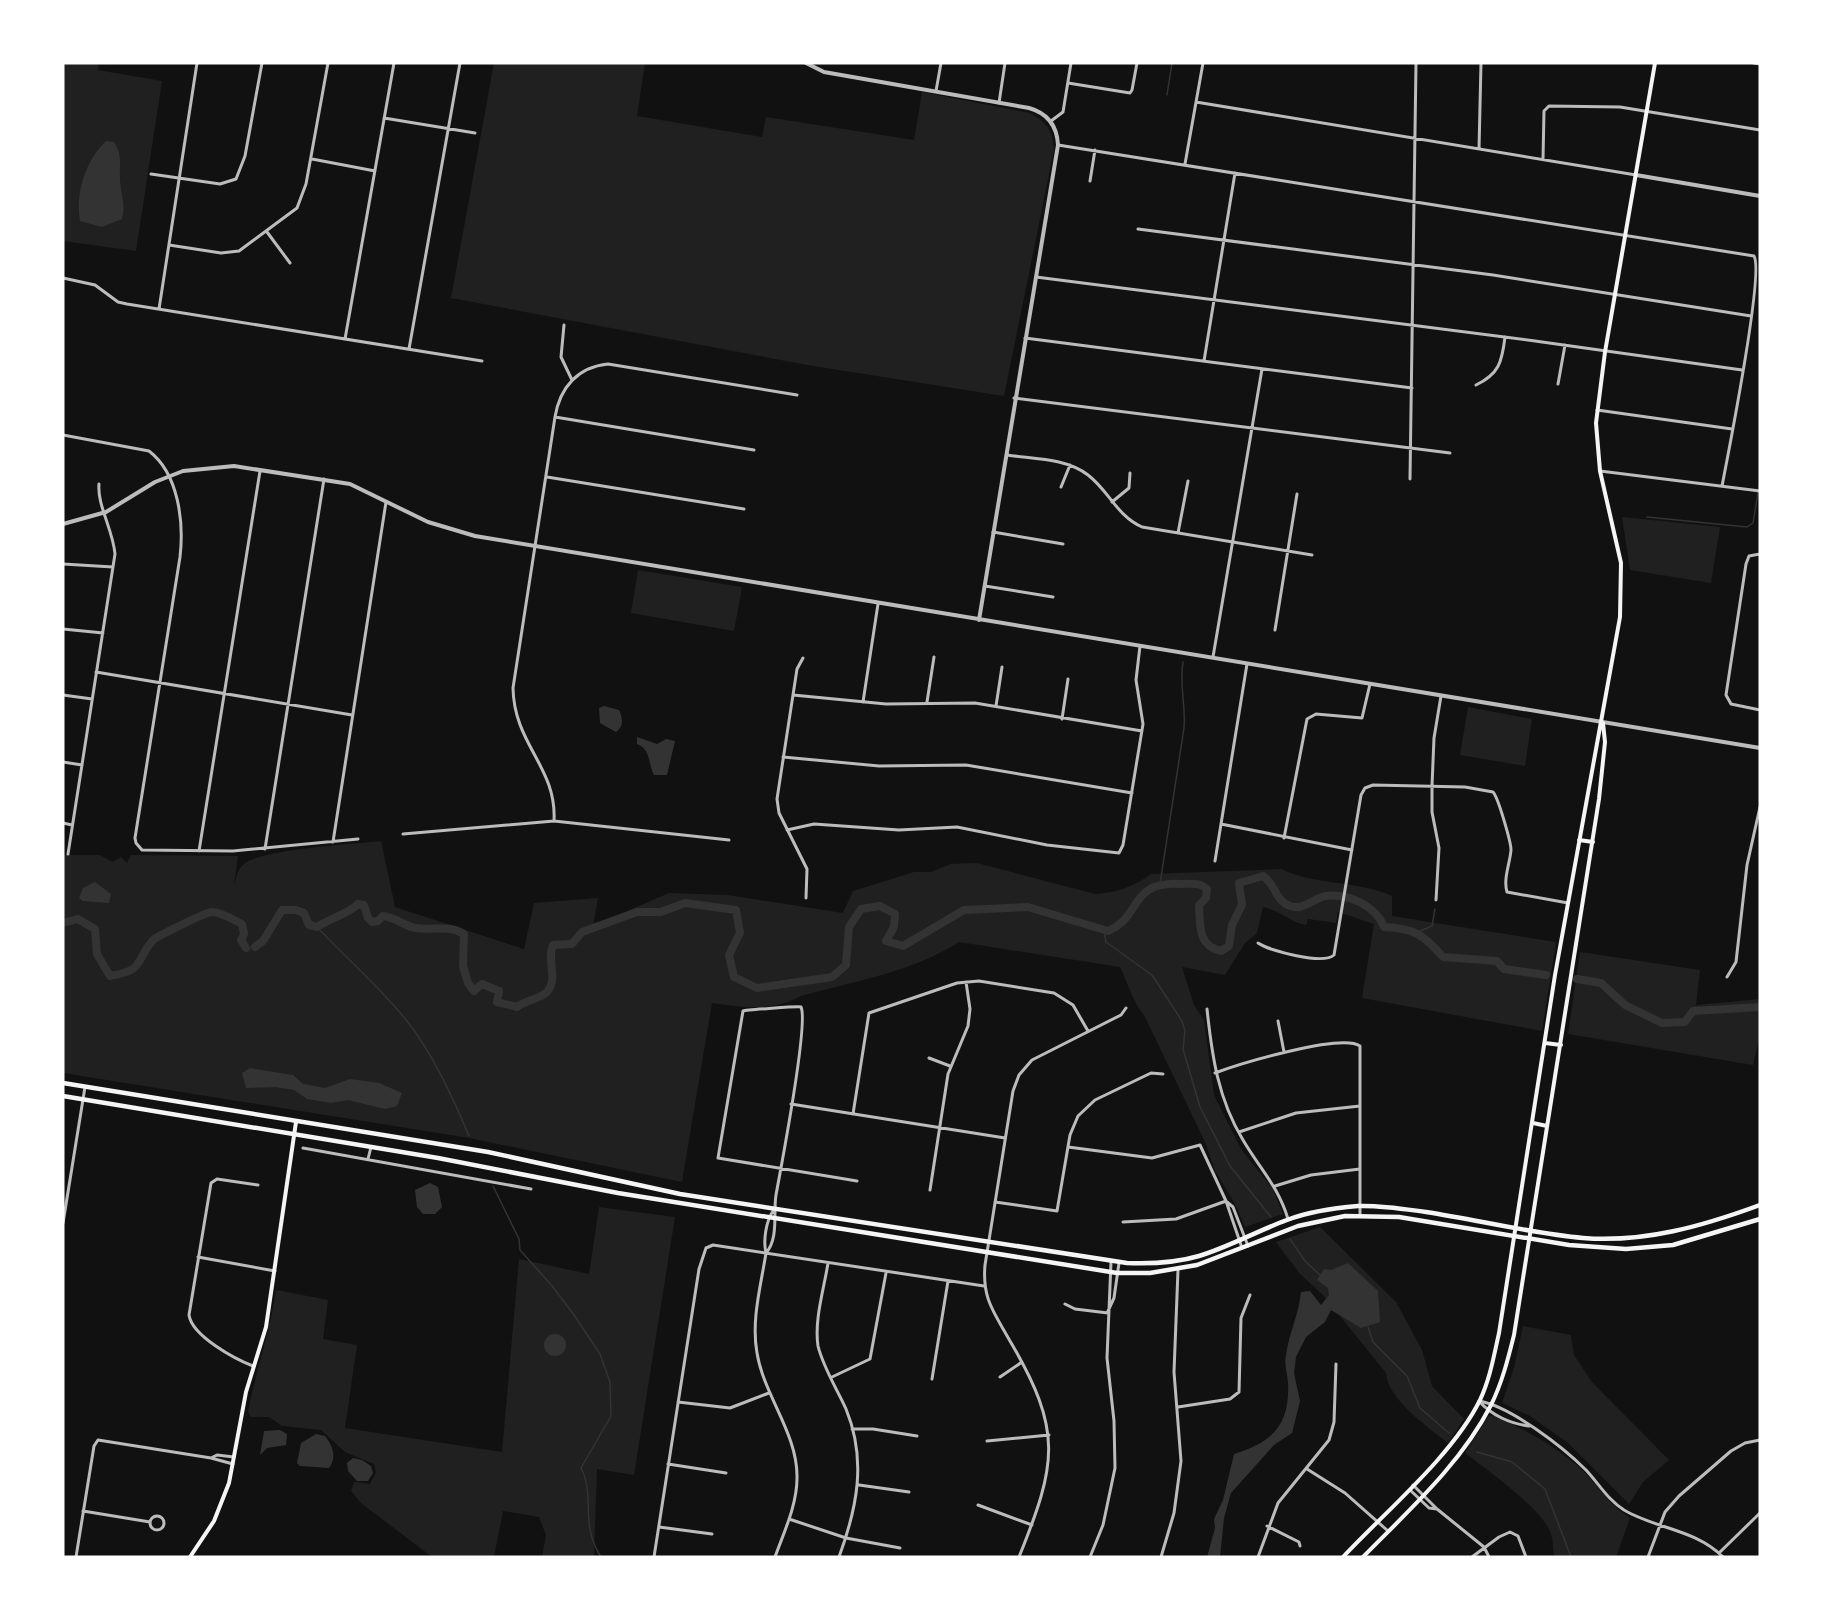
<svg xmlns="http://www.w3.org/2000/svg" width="1823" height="1620" font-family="'Golos Text',sans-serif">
	<rect width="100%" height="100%" fill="#111"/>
	<!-- green -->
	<path fill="#202020" d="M63,63H99L98,70L162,81L136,251L63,241Z
		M494,63H645L637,116L762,137L766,117L914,140L922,92L1029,113C1046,121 1053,130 1054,150L1004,396L813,366L451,298Z
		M1622,517L1720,527L1711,583L1630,570Z
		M638,570L742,587L734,631L631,613Z
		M1468,707L1532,719L1525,766L1460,755Z
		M381,841L395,907L524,949L534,903L598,898L593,926L669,893L728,895L843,913L853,891L914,872H931L951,864L977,863L1095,894C1115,893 1136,886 1151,874L1282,869C1316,886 1357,880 1392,896V916L1556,942L1542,1031L1362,998L1374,924L1338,912L1336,923L1308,919L1306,925C1289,922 1281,911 1263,907L1257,933L1245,943L1225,975L1182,967L1194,1005L1204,1020L1214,1095L1241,1149L1273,1189L1283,1214L1245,1227L1235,1204L1215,1171L1206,1144L1145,1017C1132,1000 1129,986 1120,967L959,942C915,971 852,982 801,996C772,1012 742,1007 712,1003L682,1182L469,1138L63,1073V855H100L112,862L121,857L127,863L131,855L238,856L234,885C236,878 238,868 244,864C261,849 355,844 381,841Z
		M1580,952L1700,970L1696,1005L1760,999V1034L1753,1065L1568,1034Z
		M599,1207L675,1217L634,1475L597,1469L594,1557H542L546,1535L539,1517L503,1511L494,1557H432L361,1503L351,1491L354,1482L370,1484L376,1472L374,1464L345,1452L321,1430L282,1426L269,1417H251L248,1411C256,1370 270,1332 276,1290L328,1300L323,1339L357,1345L345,1428L502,1452L519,1259L589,1274Z
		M1320,1227L1396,1302L1422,1350L1432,1386L1464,1419L1448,1443C1429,1428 1387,1399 1386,1373L1323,1295L1300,1274L1276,1242Z
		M1523,1326L1571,1335L1574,1355L1592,1382L1669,1460L1643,1482L1629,1504L1568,1443L1530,1416L1502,1403L1514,1368Z
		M1494,1415C1522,1429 1550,1443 1574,1463C1596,1480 1603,1500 1630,1518L1616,1557H1554C1553,1550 1553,1541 1551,1534C1543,1509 1487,1470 1465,1453L1488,1417Z"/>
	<!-- water -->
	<path fill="#333" d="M106,141L114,142C123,156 119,164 120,180C121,197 126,201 122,219L102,227L80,221C75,193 86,160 106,141Z
		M604,706L619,710C623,718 624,726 616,732L600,723L599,708Z
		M637,737L657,744L666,739L675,741L667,775H654C648,764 651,749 637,744Z
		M95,882L111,894L109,903L83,901L79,898L83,888Z
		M250,1068L293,1075L303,1084L325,1088L350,1079L379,1083L402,1093L397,1106L385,1109L348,1100L331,1103L307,1099L294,1090L276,1087L246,1088L242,1073Z
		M430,1183L438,1187L442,1207L435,1214H423L417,1207L415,1190Z
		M1348,1263L1378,1291L1380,1322L1361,1328L1331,1310L1325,1322L1306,1337L1296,1357L1294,1373L1300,1401L1292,1433L1274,1445L1231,1493L1224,1518L1220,1557H1207L1215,1528L1214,1519L1223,1500L1234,1454C1274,1441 1290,1425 1288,1382C1287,1372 1284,1364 1286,1355C1289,1333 1299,1314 1301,1292L1310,1291L1321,1305L1329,1295L1328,1288L1317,1280L1324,1269L1331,1270Z
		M544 1345a11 11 0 1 1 22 0a11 11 0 1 1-22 0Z
		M280,1430L287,1434L286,1445L267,1448L260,1455L264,1431Z
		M316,1434L325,1436C333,1446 337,1457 329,1468L300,1466L297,1463L301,1443Z
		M353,1458L362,1460L371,1466L373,1473L368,1481H357L348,1471L347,1463Z"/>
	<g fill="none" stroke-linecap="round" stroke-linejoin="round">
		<!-- stream -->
		<path stroke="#333" stroke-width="1.5" d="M1167,95L1172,63
			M1647,517L1747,527L1753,523L1760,480
			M1160,884L1184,728C1186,706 1179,685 1183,662
			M317,927C347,959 380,987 407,1021C433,1054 453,1098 469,1136
			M1104,931L1106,942L1152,975L1182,1021L1185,1031L1183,1049L1200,1107L1230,1166L1271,1217
			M1415,933L1432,926L1435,909
			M493,1186L519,1239L520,1250L553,1287L574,1315L600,1354L610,1382L611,1416L581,1468C596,1497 579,1523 601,1557
			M1290,1239L1305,1261L1320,1275
			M1368,1327L1373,1342L1407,1376L1420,1408L1449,1433
			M1477,1452L1512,1462L1545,1489L1571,1557"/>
		<!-- river -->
		<path stroke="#333" stroke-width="8" d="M63,923L78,919L95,929L97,954L110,976C146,970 134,962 153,940C156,937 206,912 212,912C221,912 234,920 242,924L244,934L241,940L246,948
			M255,947L263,941L282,910H296L304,913L309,925L317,927C329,919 350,913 358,904L364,905L368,918L372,922L378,921L383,916C395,917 404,926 416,928C433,931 448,924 464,934L463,966L468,983L474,991L482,984L499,991L497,1002L517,1007C526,1000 540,999 547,992C559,978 546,961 553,945L572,944L582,932L637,912H661L685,903L736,910L740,933L729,955L734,977L757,988L832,977L846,965L849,927L861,909L880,906L895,914L894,927L886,941L903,946L964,910L1028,907L1108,931C1143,916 1128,881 1181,884C1191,884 1199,882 1207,889L1206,898L1199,905C1200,926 1198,946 1221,951L1229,946L1232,925L1242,905L1239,883L1263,876C1276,884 1275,901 1290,906C1304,911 1313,898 1326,896C1348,893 1376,906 1384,927C1414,928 1424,935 1443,957L1497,961L1504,969L1546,975
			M1577,979L1601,983L1625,1005L1662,1023L1685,1022L1693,1011L1760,1007"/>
		<!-- minor -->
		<path stroke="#bcbcbc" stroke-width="3" d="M1754,63L1760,64
			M1068,83L1130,93L1132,90L1137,63
			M936,91L941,63
			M1196,102L1636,175
			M999,103L1005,63
			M384,118L475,133
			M1051,121L1063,112L1071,63
			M1058,145L1754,256C1764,272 1728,455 1722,486
			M1479,149L1481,63
			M312,159L375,171
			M1543,159L1544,111L1549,106L1620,107L1760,130
			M1185,164L1203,63
			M151,174L220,184L236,179L245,156L262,63
			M1090,181L1095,150
			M1138,229L1493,275L1751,316
			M267,232L290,263
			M169,245L221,253L239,251L297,208L306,184L328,63
			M1036,277L1535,341L1742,370
			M63,278L95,285L118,302L127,304L482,361
			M159,309L197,63
			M564,325L561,357L572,380
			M1025,338L1412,388
			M345,339L394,63
			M409,349L460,63
			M1204,361L1235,173
			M1558,384L1565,345
			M1476,385C1499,374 1502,362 1505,337
			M1014,398L1450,453
			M1597,410L1732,429
			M555,417L754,450
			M63,435L149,451C179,474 184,523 180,557L135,838L136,843L142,850L233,851L358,839
			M1007,455C1034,459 1066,458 1088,475C1109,491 1117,516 1142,527L1312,555
			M1600,471L1760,491
			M547,477L744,509
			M1410,479L1416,63
			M1061,487L1070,465
			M1112,502L1129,488L1130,473
			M993,532L1063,544
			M1178,533L1188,481
			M1760,554L1749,556L1746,564L1726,695L1731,704L1760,710
			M63,564L113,567
			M985,586L1053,597
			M63,629L103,633
			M1275,630L1297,494
			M1213,657L1262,369
			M803,658L797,669L777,799L779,813L807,869L806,898
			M96,672L352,715
			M63,695L92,699
			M793,695L886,704L975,703L1142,731
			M863,702L878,604
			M927,702L934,657
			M996,706L1002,667
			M1062,719L1068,679
			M783,757L879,766L966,765L1132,793
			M63,762L82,765
			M554,821C557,767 514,745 513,688L555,417C560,387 578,367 608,364L797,395
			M63,823L72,825
			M1221,824L1352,850
			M787,830L814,824L899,830L957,827L1047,845L1119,853L1123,845L1143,724L1136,680L1140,646
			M403,834L554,821L729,840
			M1284,838L1307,719L1316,714L1362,718L1370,684
			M333,842L386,502
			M265,849L324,479
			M199,851L260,471
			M68,854L115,554C113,530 97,505 99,484
			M1215,861L1247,664
			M1436,900L1439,848L1432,812V786L1434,738L1441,696
			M1258,943C1270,951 1323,965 1334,955L1361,795L1365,788L1373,785L1465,787L1493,792C1498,797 1511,842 1511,850C1510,863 1503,879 1507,892L1568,903
			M1727,977L1736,962L1747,865L1760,807
			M1207,1009C1212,1056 1218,1099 1243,1140C1260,1169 1278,1186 1288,1219
			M1278,1021L1284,1052
			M929,1058L950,1066
			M1215,1073C1239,1064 1341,1033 1360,1046V1215
			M791,1104L1005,1138
			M853,1114L869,1013L957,983L979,981L1054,993L1073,1005L1088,1031
			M1239,1132L1296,1113L1360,1106
			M1068,1147L1152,1158L1200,1145L1226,1201L1242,1248
			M303,1148L531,1189
			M368,1159L371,1147
			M1275,1186L1311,1175L1360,1169
			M930,1190L948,1074L968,1026L970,1009L966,982
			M995,1202L1057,1211L1070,1135L1078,1116L1095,1100L1151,1073L1163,1074
			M1227,1202L1233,1207L1248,1246
			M773,1211C766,1221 763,1241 766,1253C761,1285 751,1320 757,1353C764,1396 798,1434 797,1478C797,1505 784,1532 775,1557
			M1123,1222L1176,1219L1226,1201
			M63,1223L85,1087
			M766,1253C779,1238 773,1213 776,1195C781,1167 809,1024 801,1007C798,1006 746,1010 743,1011L718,1158L857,1181
			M198,1257L275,1271
			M828,1263C824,1289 814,1320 818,1346C823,1367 837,1389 846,1409C867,1460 857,1508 839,1557
			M1065,1304L1075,1309L1108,1313
			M1108,1311L1114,1298L1119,1263
			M253,1366C235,1359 192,1336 189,1315L211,1183L217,1179L258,1185
			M832,1377L870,1359L886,1273
			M1000,1377L1022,1362
			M932,1379L948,1281
			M1479,1401C1510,1406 1563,1447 1586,1470C1599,1484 1608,1500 1624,1510C1656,1529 1695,1529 1723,1557
			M1479,1401C1491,1415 1511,1424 1529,1426
			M678,1402L730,1408L769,1393
			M1178,1407L1230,1399L1239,1392L1241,1318L1250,1295
			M852,1429H873L917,1436
			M987,1441L1049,1435
			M211,1458L217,1455L234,1457
			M668,1464L726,1473
			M1307,1469L1345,1493L1388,1531
			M859,1485L909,1492
			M1413,1485L1437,1509L1484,1547L1489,1557
			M1410,1490L1429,1508L1437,1509
			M978,1505L1032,1525
			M83,1511L150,1522
			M150 1523a7 7 0 1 1 14 0a7 7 0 1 1-14 0Z
			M789,1519L846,1538L900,1548
			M1267,1526L1299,1542L1300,1546
			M659,1527L712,1534
			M1719,1553L1760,1513
			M76,1557L94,1446L98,1440L211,1458L233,1464
			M654,1557L699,1269L706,1248L713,1245L984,1286
			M1019,1557C1057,1463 1063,1431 1010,1341C994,1312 982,1299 985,1265L1013,1091L1019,1075L1032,1060L1121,1015L1126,1008
			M1090,1557L1103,1525L1115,1468L1114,1421L1107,1358L1111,1262
			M1161,1557L1174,1513L1181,1461L1174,1372L1178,1270
			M1258,1557L1278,1503L1329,1440L1334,1422L1336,1364
			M1472,1557L1499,1537L1510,1532L1518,1536L1526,1557
			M1648,1557L1665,1512L1679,1496L1731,1451L1745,1443L1760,1440"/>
		<!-- tertiary -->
		<path stroke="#bcbcbc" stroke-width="4" d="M806,63L824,72L1029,108C1047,113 1057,126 1058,145L979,620
			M1636,175L1760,196
			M63,524L106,512L155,482L183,471L234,466L350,484L428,522L475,536L1760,748"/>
		<!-- secondary -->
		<path stroke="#f5f5f5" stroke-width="4" d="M1579,840L1593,842
			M1545,1043L1561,1045
			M1533,1123L1547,1126
			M190,1557L214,1521L229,1483L246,1392L266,1327L296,1122
			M1343,1557C1386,1511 1453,1455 1480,1400C1490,1379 1494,1355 1499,1333L1555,975L1620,617L1621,563L1600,471L1596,423L1605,352L1655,63
			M1363,1557C1408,1511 1461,1464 1491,1405C1502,1383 1508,1359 1514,1335L1599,799L1605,742L1603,723"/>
		<!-- primary -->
		<path stroke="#f5f5f5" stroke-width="4.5" d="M63,1083L488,1152L680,1194L1127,1263C1151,1264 1175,1263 1199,1256C1229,1247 1257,1231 1287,1220C1310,1211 1334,1208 1358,1206C1381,1205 1404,1209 1426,1212C1478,1220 1530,1233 1583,1238C1644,1243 1703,1226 1760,1205
			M63,1096L438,1158L618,1193L1117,1273H1150L1197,1265L1298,1226L1345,1216L1399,1217L1569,1245L1626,1249L1673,1245L1760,1219"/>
	</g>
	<!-- border -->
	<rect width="1823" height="1620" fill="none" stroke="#ffffff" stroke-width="129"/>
</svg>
